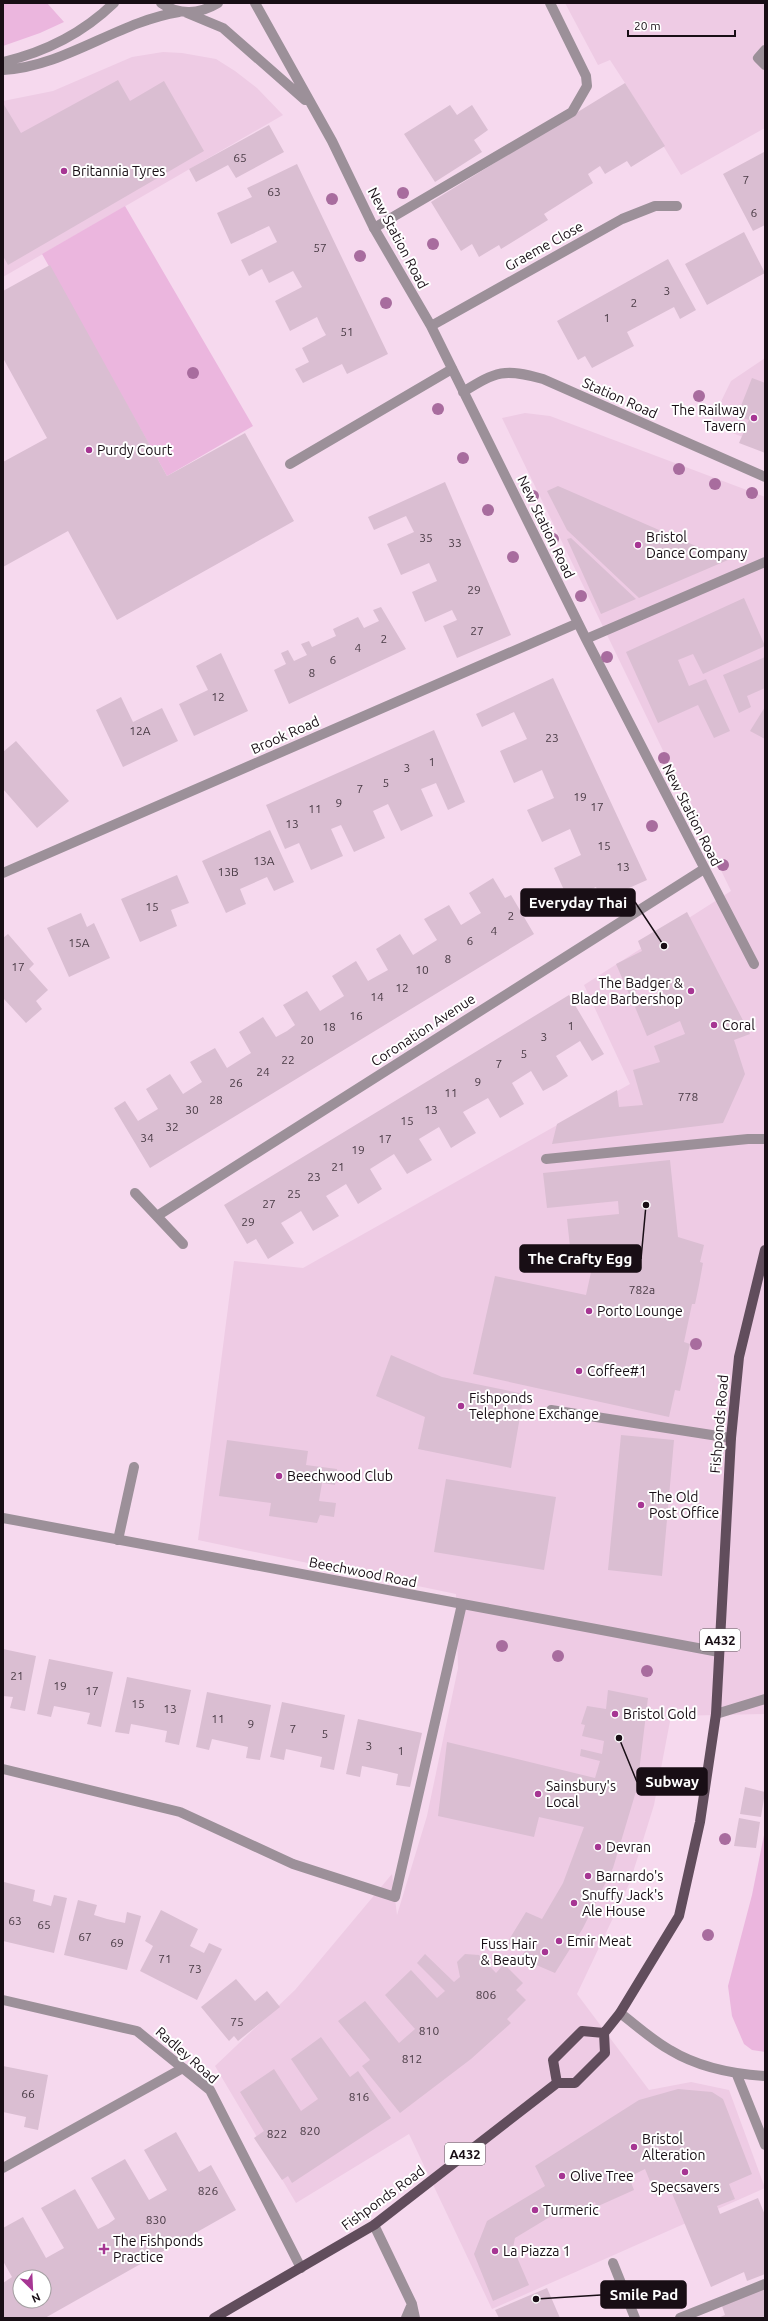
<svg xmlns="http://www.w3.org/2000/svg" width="768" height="2321" font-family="Ubuntu,sans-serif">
	<rect width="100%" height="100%" fill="#f6d9ee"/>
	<!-- built -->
	<path fill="#eecbe4" d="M565,3H765V128L681,175L625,83L610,60L598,65Z
		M163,52L182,53L216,59L235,71L257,88L283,115L3,277V101L53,91L132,57Z
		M765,358V446L710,424L731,381Z
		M525,413L550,416L765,497V1714L671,1716L654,1805L630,1882L577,1994L649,2090L691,2082L729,2090L765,2188L492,2309L409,2134L296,2203L215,2066L295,1990L392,1874L397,1915L427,1816L458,1668L456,1594L198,1540L234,1261L303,1268L630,1084L584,985L731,891L502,418Z"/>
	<!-- green -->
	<path fill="#ebb6de" d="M3,3H47L64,22L40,33L3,46Z
		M125,206L253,426L167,476L42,254Z
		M765,1830V2052L752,2050L744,2044L732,2016L728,1986L752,1895Z"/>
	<!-- building -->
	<path fill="#dabed2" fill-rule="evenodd" d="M118,80L130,101L164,81L204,151L8,265L3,256V103L21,133Z
		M625,83L665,146L631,167L627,161L605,174L600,166L588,174L593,183L544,214L548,220L501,249L499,245L479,257L472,244L461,251L431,202Z
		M450,105L457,115L472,105L488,130L474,140L482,152L435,182L404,134Z
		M269,125L284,152L236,178L228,165L196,182L189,169Z
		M764,152L765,225L753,231L723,174Z
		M297,164L388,354L347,374L342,364L303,383L295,369L309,362L302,348L326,335L322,328L317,317L290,331L275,301L302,287L293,271L269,283L262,269L249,276L241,260L277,242L269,226L231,244L217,213L252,197L247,188Z
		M744,232L765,273L707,305L685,264Z
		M668,259L696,310L680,319L674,307L627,332L634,346L592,368L585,356L578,360L557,321Z
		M50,265L167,476L245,433L294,521L117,620L68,531L3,567V462L47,438L3,358V291Z
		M752,378L765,383V453L739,443L749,420L737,416Z
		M445,482L511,635L457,658L443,626L457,620L452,610L425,622L412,592L437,581L429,563L401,575L387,544L414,532L406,516L374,530L368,517Z
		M558,486L728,560L639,598L567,530L547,491Z
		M571,538L636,599L601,614L567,539Z
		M744,598L765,646L703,674L693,654L678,660L689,686L706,679L730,731L714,738L698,705L658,723L626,652Z
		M381,607L406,649L289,704L274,670L286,664L281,653L288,650L294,661L307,655L301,644L309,641L312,647L336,636L333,629L358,617L364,628L379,621L373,610Z
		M221,653L248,711L194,736L179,704L208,690L196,666Z
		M765,657V688L747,696L751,707L739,713L723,675Z
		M553,678L647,880L602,900L596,887L568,899L554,868L581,855L570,829L542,842L527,810L554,798L542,770L514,783L500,751L527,739L514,712L482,727L476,714Z
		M121,697L133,722L162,708L178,741L123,767L96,710Z
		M765,707V739L750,731Z
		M434,730L465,802L448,810L436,783L421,789L433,816L401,831L388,804L373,811L385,838L354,852L341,825L331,829L343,856L311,870L299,843L285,849L266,805Z
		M16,741L69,801L37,828L3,789V752Z
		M270,830L294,882L274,891L267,877L240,889L246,904L226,913L202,861Z
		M177,875L189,903L171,910L177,926L140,942L121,899Z
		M493,878L505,898L511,895L534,934L150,1168L114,1108L125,1101L138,1121L158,1109L146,1089L170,1074L183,1094L202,1082L190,1062L215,1048L227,1068L251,1053L239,1032L263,1017L276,1037L287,1031L295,1025L283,1005L307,991L320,1011L344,996L332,976L356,961L368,981L388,970L376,949L400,934L413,955L437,940L424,919L449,905L461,925L481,913L469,893Z
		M687,912L750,1034L734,1040L745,1074L723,1123L552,1144L557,1124L617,1090L619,1107L643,1105L633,1070L660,1062L654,1046L685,1034L680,1021L647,1036L635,1007L664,994L658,980L629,994L616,964L642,951L638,941Z
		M81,913L87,927L94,923L110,958L69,977L47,928Z
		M8,934L34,964L29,969L48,990L36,1001L42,1009L26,1023L3,998V938Z
		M569,995L604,1054L592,1061L580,1041L556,1056L568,1076L556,1084L543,1091L531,1071L512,1083L524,1104L500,1118L488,1098L463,1112L476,1133L464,1140L451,1148L439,1127L419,1139L432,1160L407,1174L394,1154L370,1169L382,1189L358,1204L346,1184L338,1189L326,1196L339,1216L313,1231L301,1211L293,1216L281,1223L294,1243L268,1259L256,1239L247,1244L224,1205Z
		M670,1160L678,1237L704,1245L700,1262L703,1263L699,1285L695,1304H692L684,1342L690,1344L680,1391L675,1390L669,1417L473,1374L495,1276L586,1295L597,1245L570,1247L567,1219L619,1214L618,1201L547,1208L543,1173Z
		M391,1355L442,1377L524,1394L511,1468L418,1449L425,1417L376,1396Z
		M621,1435L674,1440L662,1576L608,1570Z
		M227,1440L308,1451L306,1465L337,1469L335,1485L322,1483L319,1501L336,1503L334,1517L320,1515L317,1523L269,1516L271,1503L219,1496Z
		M446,1479L556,1497L544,1570L434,1552Z
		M3,1649L36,1656L25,1711L10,1708L13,1697L3,1696Z
		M49,1659L113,1672L101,1727L87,1724L90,1713L54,1706L51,1717L37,1714Z
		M127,1677L191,1690L179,1745L165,1742L167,1731L131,1724L129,1734L115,1732Z
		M608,1690L648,1698L637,1788L613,1868L583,1928L555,1973L520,1958L525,1951L507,1943L526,1912L542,1919L563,1883L584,1827L539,1817L534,1837L438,1816L447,1742L595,1778L600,1761L580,1756L581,1749L602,1754L604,1741L582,1736L585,1725L581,1724L587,1706L606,1709Z
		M207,1692L271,1705L260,1760L246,1758L248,1747L212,1739L209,1750L196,1747Z
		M282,1702L345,1715L334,1770L320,1767L322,1757L286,1749L284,1760L270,1757Z
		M358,1719L422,1733L410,1787L396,1785L398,1774L381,1770L362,1766L360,1777L346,1774Z
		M745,1787L765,1792L761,1817L740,1814Z
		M739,1818L760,1822L756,1848L734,1846Z
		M4,1882L35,1890L33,1901L51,1906L54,1895L67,1898L54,1953L3,1941Z
		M78,1900L97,1905L94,1915L107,1919L125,1923L127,1912L141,1916L127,1970L64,1955Z
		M161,1910L198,1929L190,1946L204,1953L209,1943L222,1949L197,2000L140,1971L153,1946L145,1941Z
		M425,1954L454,1982L460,1977L457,1962L465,1954L479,1955L496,1973L504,1964L523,1983L516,1990L526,2000L507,2019L511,2023L471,2059L400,2113L362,2066L370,2060L338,2021L365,2001L399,2043L415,2029L385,1995L411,1970L437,1998L445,1991L417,1963Z
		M236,1979L255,2001L267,1991L280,2007L238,2041L234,2036L229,2041L201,2007Z
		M321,2037L350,2077L358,2071L391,2118L292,2183L288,2176L282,2180L254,2138L264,2131L240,2092L274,2069L301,2111L318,2099L291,2059Z
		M3,2066L48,2075L38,2130L24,2127L26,2117L3,2112Z
		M678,2089L712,2092L723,2099L752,2174L729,2184L735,2199L717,2206L720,2214L758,2198L765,2215V2274L747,2281L744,2272L711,2287L671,2191L656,2196L645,2169L629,2177L634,2190L596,2207L595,2202L561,2219L558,2212L515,2238L513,2248L529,2285L493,2301L474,2254L487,2221L545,2186L535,2166L639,2100Z
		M176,2132L199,2172L211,2165L236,2210L45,2318H3V2283L12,2277L3,2261V2228L23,2217L46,2258L64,2248L41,2208L75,2189L98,2229L108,2224L115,2219L91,2178L125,2159L149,2200L167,2190L144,2150ZM20,2277H44V2301H20Z
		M547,2288L560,2318H499L495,2310Z
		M765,2288V2318H718L725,2315L722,2306Z"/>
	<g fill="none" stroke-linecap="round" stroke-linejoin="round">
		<!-- service -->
		<path stroke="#9c9099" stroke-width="10" d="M765,50L758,58L765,65
			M374,228L572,112L587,86L586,76L550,3
			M290,464L452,369
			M546,1159L748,1139H765
			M551,1410L731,1438
			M118,1540L134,1467
			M3,1769L180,1812L293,1864L395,1897L462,1604
			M3,2168L183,2068
			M613,2263L635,2318
			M680,2318L765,2284"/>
		<!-- minor -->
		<path stroke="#9c9099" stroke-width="10" d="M161,3C179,16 200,14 218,3
			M255,3L332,141L374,228L431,326L586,639L754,964
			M187,13L223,28L305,100
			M3,62C46,52 82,34 114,3
			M3,70C67,66 117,22 179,12
			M431,326L622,219L655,206H677
			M463,392C497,371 504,368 543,379L765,477
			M586,639L765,562
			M3,873L578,623
			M135,1193L183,1244
			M157,1216L704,869
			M3,1518L719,1652
			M716,1714L765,1699
			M3,2000L137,2031L210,2090L301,2268
			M620,2013C636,2025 652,2040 670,2050C698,2067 733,2074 765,2076
			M737,2075L765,2145
			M374,2225L412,2304L406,2318
			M412,2304L415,2318"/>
		<!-- primary -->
		<path stroke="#614d5c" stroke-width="10" d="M557,2083L553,2060L582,2031L604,2033
			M214,2318L374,2225L557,2083H575L605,2053L604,2033L620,2013L679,1916L700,1822L716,1714L731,1438L739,1357L765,1250"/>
	</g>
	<!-- trees -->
	<g fill="#a86c9e">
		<circle cx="403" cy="193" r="6"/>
		<circle cx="332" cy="199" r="6"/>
		<circle cx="433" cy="244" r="6"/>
		<circle cx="360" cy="256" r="6"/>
		<circle cx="386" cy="303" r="6"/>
		<circle cx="193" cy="373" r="6"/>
		<circle cx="699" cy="396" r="6"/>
		<circle cx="438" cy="409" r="6"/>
		<circle cx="463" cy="458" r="6"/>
		<circle cx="679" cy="469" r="6"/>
		<circle cx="715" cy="484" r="6"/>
		<circle cx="752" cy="493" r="6"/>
		<circle cx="533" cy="496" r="6"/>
		<circle cx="488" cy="510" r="6"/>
		<circle cx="553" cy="539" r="6"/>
		<circle cx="513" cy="557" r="6"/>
		<circle cx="581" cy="596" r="6"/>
		<circle cx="607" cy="657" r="6"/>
		<circle cx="664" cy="758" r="6"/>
		<circle cx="652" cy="826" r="6"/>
		<circle cx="723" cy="865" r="6"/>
		<circle cx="696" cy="1344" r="6"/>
		<circle cx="502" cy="1646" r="6"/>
		<circle cx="558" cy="1656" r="6"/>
		<circle cx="647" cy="1671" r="6"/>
		<circle cx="725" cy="1839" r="6"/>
		<circle cx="708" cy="1935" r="6"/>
	</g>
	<!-- markers -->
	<g fill="#a63693" stroke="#fff" stroke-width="1.5">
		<circle cx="64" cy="171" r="4"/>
		<circle cx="754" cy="418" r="4"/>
		<circle cx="89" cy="450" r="4"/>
		<circle cx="638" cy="545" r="4"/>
		<circle cx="691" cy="991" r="4"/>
		<circle cx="714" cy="1025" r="4"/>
		<circle cx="589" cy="1311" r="4"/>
		<circle cx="579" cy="1371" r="4"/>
		<circle cx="461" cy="1406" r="4"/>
		<circle cx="279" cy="1476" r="4"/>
		<circle cx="641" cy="1505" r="4"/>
		<circle cx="615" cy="1714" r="4"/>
		<circle cx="538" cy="1794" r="4"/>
		<circle cx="598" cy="1847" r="4"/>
		<circle cx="588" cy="1876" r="4"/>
		<circle cx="574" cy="1903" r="4"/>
		<circle cx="559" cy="1941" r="4"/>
		<circle cx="545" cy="1952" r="4"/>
		<circle cx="634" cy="2147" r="4"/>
		<circle cx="685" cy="2172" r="4"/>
		<circle cx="562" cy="2176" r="4"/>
		<circle cx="535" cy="2210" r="4"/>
		<path d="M102 2243h4v4h4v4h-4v4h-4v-4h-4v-4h4z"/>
		<circle cx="495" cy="2251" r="4"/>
	</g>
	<g text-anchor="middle" stroke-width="4" stroke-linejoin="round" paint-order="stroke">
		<!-- number labels -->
		<g font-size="12" fill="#483a44">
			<text x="240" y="162">65</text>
			<text x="746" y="184">7</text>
			<text x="274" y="196">63</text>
			<text x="754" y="217">6</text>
			<text x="320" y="252">57</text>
			<text x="667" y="295">3</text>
			<text x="634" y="307">2</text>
			<text x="607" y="322">1</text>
			<text x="347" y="336">51</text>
			<text x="426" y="542">35</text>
			<text x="455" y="547">33</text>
			<text x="474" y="594">29</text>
			<text x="477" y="635">27</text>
			<text x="384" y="643">2</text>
			<text x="358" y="652">4</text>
			<text x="333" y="664">6</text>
			<text x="312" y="677">8</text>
			<text x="218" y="701">12</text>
			<text x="140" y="735">12A</text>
			<text x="552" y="742">23</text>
			<text x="432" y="766">1</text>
			<text x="407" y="772">3</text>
			<text x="386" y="787">5</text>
			<text x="360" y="793">7</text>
			<text x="580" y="801">19</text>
			<text x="339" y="807">9</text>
			<text x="597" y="811">17</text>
			<text x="315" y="813">11</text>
			<text x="292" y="828">13</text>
			<text x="604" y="850">15</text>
			<text x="264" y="865">13A</text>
			<text x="623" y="871">13</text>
			<text x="228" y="876">13B</text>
			<text x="152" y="911">15</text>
			<text x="511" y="920">2</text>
			<text x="494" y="935">4</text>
			<text x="470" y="945">6</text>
			<text x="79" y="947">15A</text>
			<text x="448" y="963">8</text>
			<text x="18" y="971">17</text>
			<text x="422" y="974">10</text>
			<text x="402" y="992">12</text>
			<text x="377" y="1001">14</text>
			<text x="356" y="1020">16</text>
			<text x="571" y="1030">1</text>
			<text x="329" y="1031">18</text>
			<text x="544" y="1041">3</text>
			<text x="307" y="1044">20</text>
			<text x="524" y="1058">5</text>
			<text x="288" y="1064">22</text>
			<text x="499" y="1068">7</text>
			<text x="263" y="1076">24</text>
			<text x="478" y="1086">9</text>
			<text x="236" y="1087">26</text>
			<text x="451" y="1097">11</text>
			<text x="688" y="1101">778</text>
			<text x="216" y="1104">28</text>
			<text x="192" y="1114">30</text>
			<text x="431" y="1114">13</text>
			<text x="407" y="1125">15</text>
			<text x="172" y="1131">32</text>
			<text x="147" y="1142">34</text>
			<text x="385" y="1143">17</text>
			<text x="358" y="1154">19</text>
			<text x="338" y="1171">21</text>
			<text x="314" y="1181">23</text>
			<text x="294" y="1198">25</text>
			<text x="269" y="1208">27</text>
			<text x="248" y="1226">29</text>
			<text x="642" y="1294">782a</text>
			<text x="17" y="1680">21</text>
			<text x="60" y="1690">19</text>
			<text x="92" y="1695">17</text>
			<text x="138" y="1708">15</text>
			<text x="170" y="1713">13</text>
			<text x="218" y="1723">11</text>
			<text x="251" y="1728">9</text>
			<text x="293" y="1733">7</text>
			<text x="325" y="1738">5</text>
			<text x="369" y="1750">3</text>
			<text x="401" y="1755">1</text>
			<text x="15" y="1925">63</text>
			<text x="44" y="1929">65</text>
			<text x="85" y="1941">67</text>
			<text x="117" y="1947">69</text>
			<text x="165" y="1963">71</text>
			<text x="195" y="1973">73</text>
			<text x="486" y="1999">806</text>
			<text x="237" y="2026">75</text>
			<text x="429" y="2035">810</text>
			<text x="412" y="2063">812</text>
			<text x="28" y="2098">66</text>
			<text x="359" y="2101">816</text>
			<text x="310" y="2135">820</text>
			<text x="277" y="2138">822</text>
			<text x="208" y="2195">826</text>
			<text x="156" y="2224">830</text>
		</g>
		<!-- shield labels -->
		<g fill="#fff" stroke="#5d565b" stroke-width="1">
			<rect x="700" y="1629" width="40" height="22" rx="3"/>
			<rect x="445" y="2143" width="40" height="22" rx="3"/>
		</g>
		<g font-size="13" font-weight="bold" fill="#180e15">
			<text x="720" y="1645">A432</text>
			<text x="465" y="2159">A432</text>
		</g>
		<!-- poi labels -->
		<g font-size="14" fill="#180e15" stroke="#fff" text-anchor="start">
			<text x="72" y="176">Britannia Tyres</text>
			<text x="746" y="415" text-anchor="end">The Railway<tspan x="746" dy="16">Tavern</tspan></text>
			<text x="97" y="455">Purdy Court</text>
			<text x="646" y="542">Bristol<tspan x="646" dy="16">Dance Company</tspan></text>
			<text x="683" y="988" text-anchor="end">The Badger &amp;<tspan x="683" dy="16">Blade Barbershop</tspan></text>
			<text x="722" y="1030">Coral</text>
			<text x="597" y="1316">Porto Lounge</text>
			<text x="587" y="1376">Coffee#1</text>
			<text x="469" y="1403">Fishponds<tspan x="469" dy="16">Telephone Exchange</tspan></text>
			<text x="287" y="1481">Beechwood Club</text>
			<text x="649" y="1502">The Old<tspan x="649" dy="16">Post Office</tspan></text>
			<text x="623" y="1719">Bristol Gold</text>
			<text x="546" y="1791">Sainsbury's<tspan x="546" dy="16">Local</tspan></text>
			<text x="606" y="1852">Devran</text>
			<text x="596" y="1881">Barnardo's</text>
			<text x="582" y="1900">Snuffy Jack's<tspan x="582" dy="16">Ale House</tspan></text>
			<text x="567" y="1946">Emir Meat</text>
			<text x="537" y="1949" text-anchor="end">Fuss Hair<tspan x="537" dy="16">&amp; Beauty</tspan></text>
			<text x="642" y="2144">Bristol<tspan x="642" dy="16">Alteration</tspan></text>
			<text x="570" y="2181">Olive Tree</text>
			<text x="685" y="2192" text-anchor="middle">Specsavers</text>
			<text x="543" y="2215">Turmeric</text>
			<text x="113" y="2246">The Fishponds<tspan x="113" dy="16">Practice</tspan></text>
			<text x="503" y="2256">La Piazza 1</text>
		</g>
		<!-- street labels -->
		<g font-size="14" fill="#180e15" stroke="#fff">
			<text transform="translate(398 238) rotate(62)" y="5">New Station Road</text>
			<text transform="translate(544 246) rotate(-29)" y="5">Graeme Close</text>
			<text transform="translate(620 398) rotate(24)" y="5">Station Road</text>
			<text transform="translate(546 527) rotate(64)" y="5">New Station Road</text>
			<text transform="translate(285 735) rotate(-24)" y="5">Brook Road</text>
			<text transform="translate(692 815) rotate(63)" y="5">New Station Road</text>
			<text transform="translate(423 1030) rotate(-33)" y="5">Coronation Avenue</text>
			<text transform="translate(719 1424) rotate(-85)" y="5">Fishponds Road</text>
			<text transform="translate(363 1572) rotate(11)" y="5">Beechwood Road</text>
			<text transform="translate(187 2055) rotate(41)" y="5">Radley Road</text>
			<text transform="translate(383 2198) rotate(-36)" y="5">Fishponds Road</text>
		</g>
	</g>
	<!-- callouts -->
	<path fill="none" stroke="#180e15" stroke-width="1.5" d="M664 946L635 902M646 1205L641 1259M619 1738L637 1782M536 2299L601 2295"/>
	<g fill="#180e15" stroke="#fff" stroke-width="1.5">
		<circle cx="664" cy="946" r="4"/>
		<circle cx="646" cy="1205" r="4"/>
		<circle cx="619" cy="1738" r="4"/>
		<circle cx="536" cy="2299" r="4"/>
	</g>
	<g fill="#180e15" stroke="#180e15" stroke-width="1.5">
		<rect x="521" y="889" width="114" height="27" rx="4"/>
		<rect x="520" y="1245" width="121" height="27" rx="4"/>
		<rect x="637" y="1768" width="70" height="27" rx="4"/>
		<rect x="601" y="2281" width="85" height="27" rx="4"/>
	</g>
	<g font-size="15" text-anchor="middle" font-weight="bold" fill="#fff">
		<text x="578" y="908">Everyday Thai</text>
		<text x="580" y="1264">The Crafty Egg</text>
		<text x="672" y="1787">Subway</text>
		<text x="644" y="2300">Smile Pad</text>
	</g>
	<!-- border -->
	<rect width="768" height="2321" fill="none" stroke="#180e15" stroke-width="8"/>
	<!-- north arrow -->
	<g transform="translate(32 2289) rotate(156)"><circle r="19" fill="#ffffff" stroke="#a39fa1"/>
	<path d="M0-3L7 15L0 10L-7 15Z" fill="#a63693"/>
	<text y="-6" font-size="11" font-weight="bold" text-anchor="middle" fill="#180e15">N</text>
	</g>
	<!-- scale -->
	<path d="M628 30v6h107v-6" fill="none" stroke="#180e15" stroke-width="2"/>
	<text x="634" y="30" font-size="12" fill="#180e15" stroke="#ffffff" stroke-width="3" paint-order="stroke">20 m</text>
</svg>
